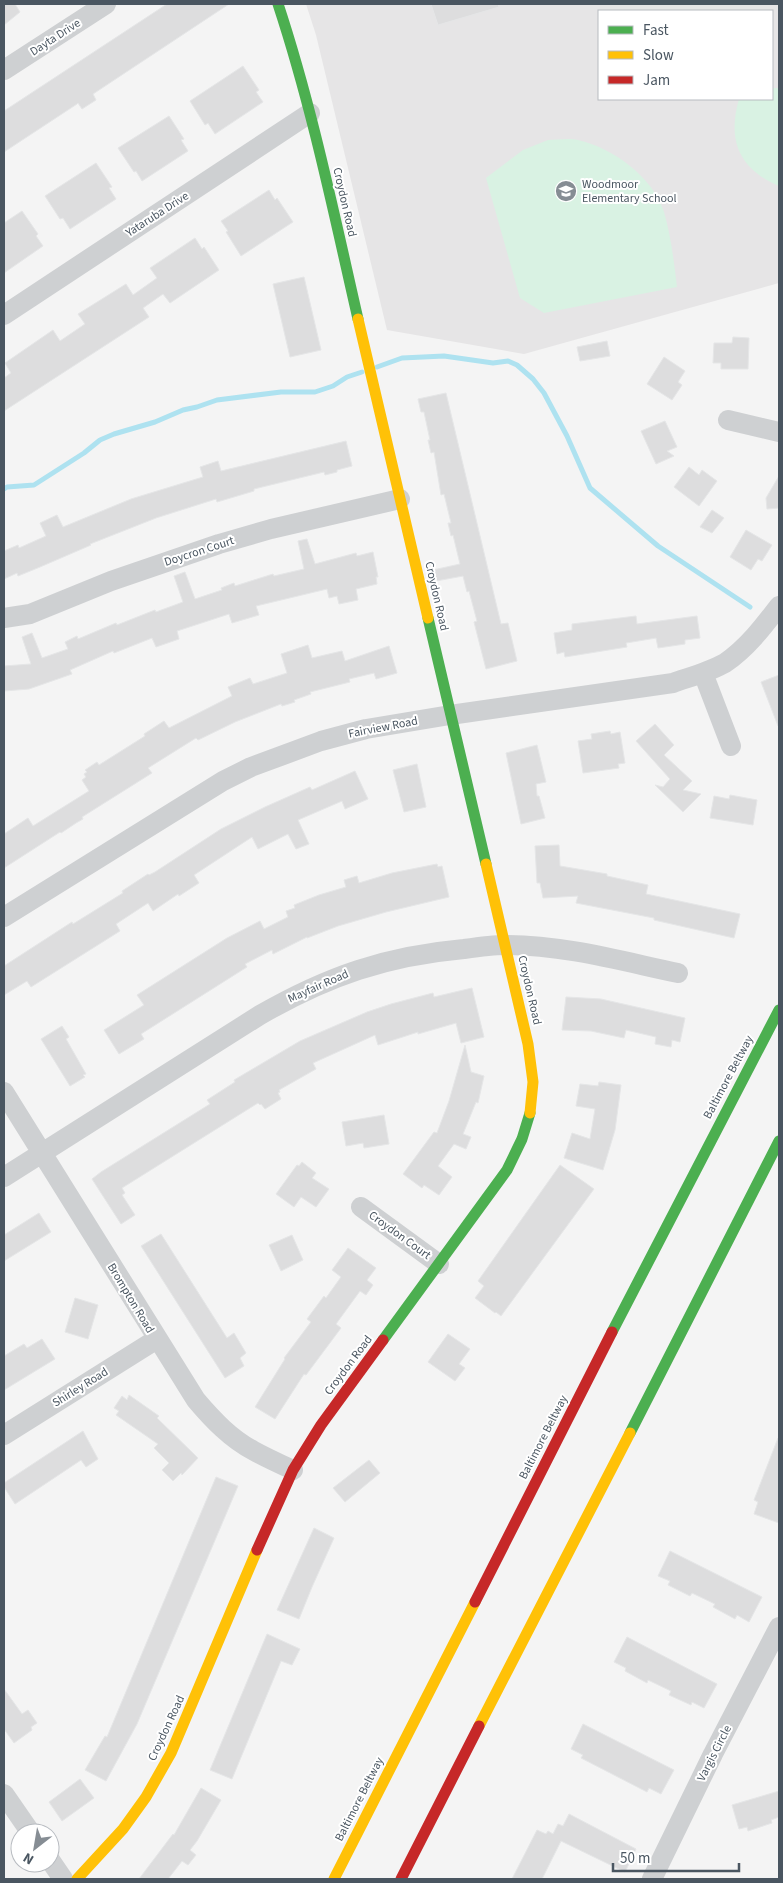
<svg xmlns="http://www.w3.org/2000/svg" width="783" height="1883" font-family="'Source Sans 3',sans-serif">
	<rect width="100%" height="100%" fill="#f4f4f4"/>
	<!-- education -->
	<path fill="#e6e5e6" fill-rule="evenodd" d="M306,4H779V283L524,354L387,330L316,35ZM599,11H772V99H599Z"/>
	<!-- green -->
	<path fill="#d9f2e3" d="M772,88H779V186C739,169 727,140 739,99H772Z
		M548,140C557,140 569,138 578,140C613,148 653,177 664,212C671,236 674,262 677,287L544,313L520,298L486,178L523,150Z"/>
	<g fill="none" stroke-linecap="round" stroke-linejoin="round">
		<!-- stream -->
		<path stroke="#aee2f0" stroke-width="5" d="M377,367L402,358L444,356L493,363L508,361L517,365L533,379L544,393L567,436L590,488L658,546L750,607
			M4,489L7,487L34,485L84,453L100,440L114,434L155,422L183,410L197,407L217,400L281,392H315L333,386L347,377L362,372"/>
	</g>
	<!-- building -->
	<path fill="#ddddde" stroke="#e5e6e7" d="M4,4H15L20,12L4,25Z
		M167,4H229L93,94L96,100L82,109L78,103L77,104L4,152V111Z
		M431,4H498L499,7L438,25Z
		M243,66L259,90L256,92L263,102L215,134L208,123L205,125L190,101Z
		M169,116L184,139L181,140L188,151L142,181L136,171L134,172L118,148Z
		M96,163L112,187L109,188L116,199L70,229L63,218L60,219L45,196Z
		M269,190L275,200L277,198L293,222L241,256L226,232L228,231L221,221Z
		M22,211L38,234L36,236L43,246L4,273V223Z
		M195,238L202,249L204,247L219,270L170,303L163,294L143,308L149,317L4,411V378L11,373L5,363L53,330L60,341L85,324L78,314L126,284L133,295L157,278L150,268Z
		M304,277L321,350L290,357L273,284Z
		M733,337L749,338L748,369H721V363H713L714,343H732Z
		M607,341L610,356L580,361L577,347Z
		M664,357L685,371L678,382L682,385L672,400L647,384Z
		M446,393L501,624L508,623L517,661L486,669L474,622L477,621L469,591L467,592L463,576L436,581L433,570L460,564L453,535L451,536L448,523H451L444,494L441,495L434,452L431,453L428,440H430L424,412H421L418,399Z
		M665,421L677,447L667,451L674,456L656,464L641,431Z
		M346,441L352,466L337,470V472L325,475L324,472L254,489V491L217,502L216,499L156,518L90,544L91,545L40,567L18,576L17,573L4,579V551L18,545L19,548L46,536L40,523L57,515L63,527L131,499L203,477L200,467L218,461L221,471Z
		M689,467L699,475L702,470L717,481L699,506L674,487Z
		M779,476V508L767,509L766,498Z
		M712,510L724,518L712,533L700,527Z
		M746,530L772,545L762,561L758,559L751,570L730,557Z
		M307,539L315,564L356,553L357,556L373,552L378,577H376L377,584L356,589L358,600L339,604L337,596L329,598L327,589L256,606L259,615L232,623L229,614L177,631L179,639L156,647L152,638L114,653L113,651L70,670L72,674L29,689L4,691V666L31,664L22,637L32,633L42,658L68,649L65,642L77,636L78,639L116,623L117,625L155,610L156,612L183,602L174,576L185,572L195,599L222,590L221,588L234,583L235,586L273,574L274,576L304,569L298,541Z
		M636,616L637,624L697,616L700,638L685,640V644L658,648L656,638L626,643L627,647L565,657L564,652L557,654L554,633L572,630V624Z
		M308,645L312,658L342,651L345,661L389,646L397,673L376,679L374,673L349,679L350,682L310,692L311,694L294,700L295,702L282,706L281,704L235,722L198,740L196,738L148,768L152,773L82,817L83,819L76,823L61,833L60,832L4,868V834L28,818L33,826L89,791L82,780L86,777L84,774L87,772L85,770L97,762L99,765L145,736L144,734L164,721L169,728L232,696L228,687L250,678L253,684L287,673L281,654Z
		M779,675V725L778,726L761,682Z
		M655,724L674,745L664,755L692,781L683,790L701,794L683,812L655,785L663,787L670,779L636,741Z
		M610,731L611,734L620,732L625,763L618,764L619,768L583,773L578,741L592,739L591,734Z
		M537,745L546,782L536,784L537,796H539L545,818L521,824L506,753Z
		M417,764L426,807L404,812L393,770Z
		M355,771L368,799L345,809L342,801L298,820L309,844L296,849L288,834L258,849L252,837L194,875L199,883L179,896L178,894L153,911L148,903L116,924L120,931L31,987L27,981L4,995V966L72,922L73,924L123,893L122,891L148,874L149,875L155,872L221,829L265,807L310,787L312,790Z
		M730,795L757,800L753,825L710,818L714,796L729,799Z
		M559,845L560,866L607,874V876L648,885L646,894L740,914L734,938L654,920V918L576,903L578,896L543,898L540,883H537L535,846Z
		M437,864L438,867L442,866L449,897L386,912L338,926L307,938V937L273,954L272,950L245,964L247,967L141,1034L144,1039L119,1054L104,1030L144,1005L137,995L227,938L260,921L264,929L288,917L286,911L295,908L294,905L319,895L346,887L344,880L357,876L359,883L392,873Z
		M472,988L484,1037L461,1043L456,1023L418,1034V1032L378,1045L375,1035L313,1063L316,1069L279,1090L280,1092L278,1093L281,1099L265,1109L261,1104L260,1105L258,1103L122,1188L125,1193L122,1195L135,1215L121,1224L92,1179L101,1172L210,1104L207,1100L235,1082L234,1080L300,1041L367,1012L391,1004L433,993L434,997Z
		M566,997L601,999L685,1018L680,1042L672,1040L671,1047L655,1044L656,1037L626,1030L624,1038L591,1031L562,1030Z
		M62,1026L69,1037L66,1039L86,1074L83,1075L85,1077L70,1086L41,1039Z
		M465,1045L471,1072L484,1076L478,1103L476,1102L463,1134L471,1137L466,1149L454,1144L438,1166L452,1177L439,1195L424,1185L422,1188L403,1174L434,1132L437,1133L449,1101Z
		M599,1082L621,1085L615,1130L603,1170L564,1158L572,1133L590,1139L595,1109L576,1106L580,1084L598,1086Z
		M384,1115L389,1144L364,1148L363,1143L346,1146L342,1122Z
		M302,1162L316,1173L312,1178L329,1189L316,1207L301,1197L294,1207L276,1194L297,1165L299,1166Z
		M560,1165L594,1189L501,1316L496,1312L495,1313L475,1298L484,1286L478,1281Z
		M39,1213L51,1232L4,1261V1235Z
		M161,1234L227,1338L234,1333L246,1353L240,1358L244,1366L225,1378L141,1246Z
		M292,1235L303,1260L281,1271L269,1245Z
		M348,1248L376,1268L367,1280L373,1285L366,1295L360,1291L336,1324L341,1328L306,1375L304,1374L275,1419L255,1407L285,1359L284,1358L311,1322L307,1319L324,1296L326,1298L341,1277L332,1270Z
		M75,1298L98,1305L88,1339L65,1332Z
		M448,1334L470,1349L459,1364L465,1368L455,1381L428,1362Z
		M42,1339L55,1359L4,1390V1356L24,1344L27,1348Z
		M129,1395L159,1416L157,1418L198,1458L182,1475L181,1473L173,1481L162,1470L169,1463L154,1448L158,1444L116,1415L119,1411L114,1408L122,1396L127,1400Z
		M83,1431L98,1459L86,1467L81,1460L15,1504L4,1487V1483Z
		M778,1438H779V1523L754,1514L758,1502L754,1500Z
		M369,1460L380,1473L345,1502L333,1488Z
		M216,1477L238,1486L137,1724L106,1781L85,1770L105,1736L107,1737Z
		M314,1528L334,1538L312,1587L299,1619L277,1610Z
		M670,1551L762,1597L749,1622L737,1615L735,1619L713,1607L715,1604L692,1593L690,1596L668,1585L670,1581L658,1576Z
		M267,1634L300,1649L292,1665L281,1661L232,1779L210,1770Z
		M627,1637L717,1684L704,1708L692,1702L691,1705L669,1695L671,1691L648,1680L647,1683L625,1671L626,1668L614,1662Z
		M4,1689L22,1714L28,1710L37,1723L31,1727L32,1730L14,1743L4,1729Z
		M583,1724L674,1770L661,1794L649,1788L647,1792L581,1758L583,1755L571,1749Z
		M80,1779L94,1798L62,1821L49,1802Z
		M201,1788L221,1800L197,1841L190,1850L196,1855L188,1865L182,1861L168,1879H139L173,1834L174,1835Z
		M779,1791V1817L771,1820L772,1823L748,1831L747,1827L739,1829L732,1805Z
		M569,1814L636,1849L625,1872L561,1841L542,1879H512L537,1830L546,1834L548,1831L553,1834L558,1824L563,1826Z"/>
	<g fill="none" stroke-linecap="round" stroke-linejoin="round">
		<!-- street -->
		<path stroke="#ced0d2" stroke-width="20" d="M4,70L106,4
			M4,315L310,113
			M728,420L779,432
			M4,618L30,614L111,581L219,544L271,529L400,499
			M703,673L731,746
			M4,917L223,781L251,767L321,741L366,729L450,715L673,683C690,677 709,672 725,663C747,648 763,627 779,606
			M4,1092L196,1400C213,1420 231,1439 254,1451C267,1458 280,1464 293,1470
			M4,1177L260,1015C328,976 386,956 464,949C478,947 492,945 505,945C564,945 621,961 678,973
			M361,1207L439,1264
			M4,1435L157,1339
			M4,1794L31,1833
			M50,1860L63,1879
			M652,1879L713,1754L779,1627"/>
		<!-- fast -->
		<path stroke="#4caf50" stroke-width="11" d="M278,4C312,107 334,214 358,319
			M428,618L486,864
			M612,1332L779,1010
			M383,1340L507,1170L522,1139L530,1113
			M630,1433L779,1141"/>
		<!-- slow -->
		<path stroke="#ffc107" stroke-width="11" d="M358,319L428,618
			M486,864L528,1044L533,1082L530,1113
			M479,1726L630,1433
			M77,1879L123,1829L146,1797L171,1753L257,1550
			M334,1879L475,1602"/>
		<!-- jam -->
		<path stroke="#c62828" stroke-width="11" d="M257,1550L293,1470L321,1425L383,1340
			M475,1602L612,1332
			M401,1879L479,1726"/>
	</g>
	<!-- icons -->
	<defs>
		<g id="school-disc" transform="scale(1.125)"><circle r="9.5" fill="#868d94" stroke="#fff"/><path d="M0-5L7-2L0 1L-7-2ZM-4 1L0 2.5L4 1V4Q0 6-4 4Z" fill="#fff"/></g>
	</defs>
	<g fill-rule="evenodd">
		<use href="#school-disc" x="566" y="191"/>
	</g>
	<g text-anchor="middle" stroke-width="4" stroke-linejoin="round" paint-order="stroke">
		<!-- street labels -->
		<g font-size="12" fill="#4a5661" stroke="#fff">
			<text transform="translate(55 37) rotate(-33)" y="4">Dayta Drive</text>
			<text transform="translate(345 202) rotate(77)" y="4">Croydon Road</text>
			<text transform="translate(157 214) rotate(-33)" y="4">Yataruba Drive</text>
			<text transform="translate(199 551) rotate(-18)" y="4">Doycron Court</text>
			<text transform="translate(437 596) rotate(77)" y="4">Croydon Road</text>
			<text transform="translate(383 727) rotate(-11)" y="4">Fairview Road</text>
			<text transform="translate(318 986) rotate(-24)" y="4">Mayfair Road</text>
			<text transform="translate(530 990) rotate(77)" y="4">Croydon Road</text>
			<text transform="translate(728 1077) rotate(-62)" y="4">Baltimore Beltway</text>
			<text transform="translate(400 1235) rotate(36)" y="4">Croydon Court</text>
			<text transform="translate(131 1298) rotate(59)" y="4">Brompton Road</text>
			<text transform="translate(348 1365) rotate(-53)" y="4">Croydon Road</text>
			<text transform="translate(80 1387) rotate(-32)" y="4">Shirley Road</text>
			<text transform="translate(543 1437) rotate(-63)" y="4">Baltimore Beltway</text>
			<text transform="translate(166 1728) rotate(-65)" y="4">Croydon Road</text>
			<text transform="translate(714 1753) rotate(-63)" y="4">Vargis Circle</text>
			<text transform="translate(359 1799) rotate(-63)" y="4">Baltimore Beltway</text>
		</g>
		<!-- poi labels -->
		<g font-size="12" fill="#4a5661" stroke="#fff" text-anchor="start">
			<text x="582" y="188">Woodmoor<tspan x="582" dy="14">Elementary School</tspan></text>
		</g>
	</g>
	<!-- border -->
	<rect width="783" height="1883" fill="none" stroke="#4a5661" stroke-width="10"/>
	<!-- legend -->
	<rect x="598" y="10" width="175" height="90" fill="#ffffff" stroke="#b7bbc0"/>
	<rect x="608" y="26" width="25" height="8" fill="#4caf50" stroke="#b7bbc0"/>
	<text x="643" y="35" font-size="15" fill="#4a5661">Fast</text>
	<rect x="608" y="51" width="25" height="8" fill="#ffc107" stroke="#b7bbc0"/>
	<text x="643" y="60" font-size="15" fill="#4a5661">Slow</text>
	<rect x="608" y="76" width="25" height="8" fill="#c62828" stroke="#b7bbc0"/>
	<text x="643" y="85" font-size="15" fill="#4a5661">Jam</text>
	<!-- north arrow -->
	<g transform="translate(35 1848) rotate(211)"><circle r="24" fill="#ffffff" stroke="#b7bbc0"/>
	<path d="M0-4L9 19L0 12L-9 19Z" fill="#868d94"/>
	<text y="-8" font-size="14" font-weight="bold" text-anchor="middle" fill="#4a5661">N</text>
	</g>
	<!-- scale -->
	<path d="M613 1863v8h126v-8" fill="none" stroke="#4a5661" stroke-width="2.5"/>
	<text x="620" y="1863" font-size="15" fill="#4a5661" stroke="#ffffff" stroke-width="4" paint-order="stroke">50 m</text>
</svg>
